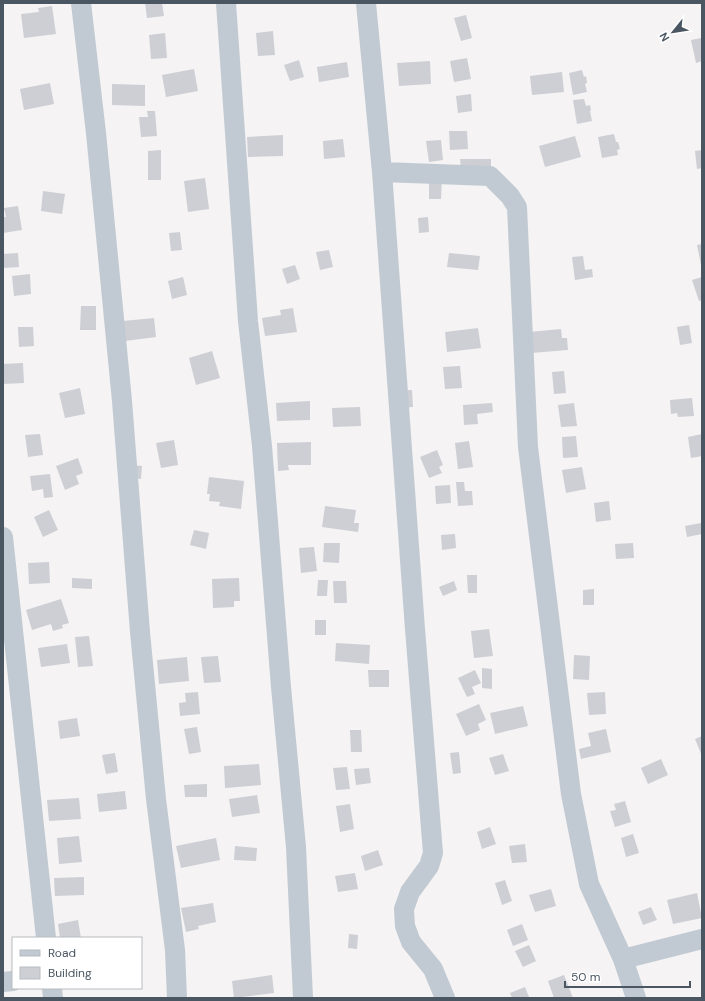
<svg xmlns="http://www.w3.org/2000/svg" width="705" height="1001" font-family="'DM Sans',sans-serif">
	<rect width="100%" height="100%" fill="#f5f3f3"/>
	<!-- building -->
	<path fill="#cdcfd5" d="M145,3H162L164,16L147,18Z
		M52,6L56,34L24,38L21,14L39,12L38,8Z
		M466,15L472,38L461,41L454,18Z
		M273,31L275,55L258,56L256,33Z
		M165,33L167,58L151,59L149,35Z
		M701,38L702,61L696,63L691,40Z
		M467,58L471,79L454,82L450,61Z
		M299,60L304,77L290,81L284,65Z
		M430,61L431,84L399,86L397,63Z
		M347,62L349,77L319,82L317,67Z
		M194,69L198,91L166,97L162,75Z
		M582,70L584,77L586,76L587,83L585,84L587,92L573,95L569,73Z
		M562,72L564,92L532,95L530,76Z
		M50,83L54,104L24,110L20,89Z
		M112,84L145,85V106L112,105Z
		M471,94L472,111L458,113L456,96Z
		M584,99L586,106L590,105L591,110L590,111L592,121L577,124L573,100Z
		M147,111H155L157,136L141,137L139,117H148Z
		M449,131H467L468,149L450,150Z
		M614,134L616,142H618L620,149L617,150L618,155L602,158L598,137Z
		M283,135V156L248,157L247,137Z
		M575,136L581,157L545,167L539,146Z
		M343,139L345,157L324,159L323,141Z
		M441,140L443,160L429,162L426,141Z
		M161,150V180H148V151Z
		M702,150V168L697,169L695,151Z
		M460,159H491V169H461Z
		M429,176H442L441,199H429Z
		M205,178L209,209L188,212L184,181Z
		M43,191L65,194L62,214L41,211Z
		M18,206L22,230L3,233V217H6L4,208Z
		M428,217L429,232L419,233L418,218Z
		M180,232L182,250L171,251L169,233Z
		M702,244V265H701L697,245Z
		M329,250L333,267L320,270L316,252Z
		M18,253L19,267L3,268V254Z
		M449,253L480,256L478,270L447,267Z
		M583,256L585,270L592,269L593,277L575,280L572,257Z
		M295,265L300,279L287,284L282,269Z
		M30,274L31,294L14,296L12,276Z
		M183,277L187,295L172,299L168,281Z
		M702,277V300L699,301L692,280Z
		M81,306H96V330H80Z
		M293,308L297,332L265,336L262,318L281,315L280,310Z
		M154,318L156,337L125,341L123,321Z
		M689,325L692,343L680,345L677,327Z
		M18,327H33L34,346L19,347Z
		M478,328L481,348L447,352L445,332Z
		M561,329L562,338H567L568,350L531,353L529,332Z
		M212,351L220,378L196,385L189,358Z
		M23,363L24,383L3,384V364Z
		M460,366L462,388L445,389L443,367Z
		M564,371L566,393L554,394L552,372Z
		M80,388L85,414L65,418L59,393Z
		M412,390L413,407L393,408L392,391Z
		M692,398L694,416L678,417L677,413L671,414L670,400Z
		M310,401V420L277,421L276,403Z
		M492,403L493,412L477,414L478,424L464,425L463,405Z
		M574,403L577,426L561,427L558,405Z
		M360,407L361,426L333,427L332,408Z
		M40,434L43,455L28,457L25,435Z
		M702,434V456L691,458L688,437Z
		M576,436L578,457L563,458L562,437Z
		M174,440L178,465L161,468L156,443Z
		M469,441L473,467L458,469L455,443Z
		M311,442V465H288L289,470L278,471L277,443Z
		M437,450L443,465L439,467L442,473L429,478L420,457Z
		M78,458L83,473L76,476L79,484L65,490L56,466Z
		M132,465L142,466L141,479L131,478Z
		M582,467L586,489L566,493L562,470Z
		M50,474L53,497L44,498L43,489L32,491L30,476Z
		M209,477L244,481L241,509L219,506L220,502L209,501L210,494H207Z
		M456,482H464L465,491H472L473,505L458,506Z
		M450,485L451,503L436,504L435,486Z
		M609,501L611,520L596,522L594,503Z
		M325,506L356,510L354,523H359L358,532L322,527Z
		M49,510L58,530L43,537L34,517Z
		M701,523L702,534L687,537L685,526Z
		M194,530L209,533L206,549L190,545Z
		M455,534L456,548L442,550L441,535Z
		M324,543H340L339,563L323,562Z
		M633,543L634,558L616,559L615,544Z
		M314,547L317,571L301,573L299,548Z
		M49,562L50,583L29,584L28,563Z
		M467,575H477V593H468Z
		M72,578L92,579V589L72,588Z
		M239,578L240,601H234V607L213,608L212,579Z
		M318,580H328L327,596H317Z
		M333,581H346L347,603H334Z
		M454,581L457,590L443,596L439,587Z
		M594,589V605H583V590Z
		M61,599L69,623L62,625L63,628L53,631L51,624L32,630L26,610Z
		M315,620H326V635H315Z
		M489,629L493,656L474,658L471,631Z
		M89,636L93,666L78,667L75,637Z
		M336,643L370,645L369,664L335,661Z
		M67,644L70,663L41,667L38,648Z
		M574,655L590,656L589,680L573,679Z
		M218,656L221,682L204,683L201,657Z
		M187,657L189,681L159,684L157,660Z
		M482,668L492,669V689L482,688Z
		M368,670H389V687H369Z
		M475,670L481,683L472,687L475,694L467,697L458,678Z
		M198,692L200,714L180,716L179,703L186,702L185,693Z
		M605,692L606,714L589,715L587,693Z
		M479,704L486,720L478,724L480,730L466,736L456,714Z
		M523,706L528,726L495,734L490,713Z
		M77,718L80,736L60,739L58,721Z
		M197,727L201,752L189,754L184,729Z
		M606,729L611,752L581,759L579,749L591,746L588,733Z
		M350,730H361L362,752H351Z
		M702,736V756L695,739Z
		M459,752L461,773L453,774L450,753Z
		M115,753L118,772L106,774L102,755Z
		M503,754L509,771L495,775L489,758Z
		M661,759L668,775L648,784L641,768Z
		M259,764L261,785L225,788L224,766Z
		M347,767L350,789L336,790L333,768Z
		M369,768L371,783L356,785L354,769Z
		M207,784V797H185L184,785Z
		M125,791L127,809L99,812L97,794Z
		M257,795L260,813L232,817L229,799Z
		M79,798L81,819L49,821L47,800Z
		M625,801L631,822L615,827L610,811L616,810L614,804Z
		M350,804L354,829L340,832L336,806Z
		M490,827L496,844L482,849L477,832Z
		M633,834L639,853L626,857L621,838Z
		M79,836L82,862L59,864L57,838Z
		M216,838L220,860L181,868L176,846Z
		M525,844L527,862L512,863L509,846Z
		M235,846L257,848L256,861L234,860Z
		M378,850L383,865L365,871L361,856Z
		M355,873L358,889L338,892L335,876Z
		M84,877V895L55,896L54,878Z
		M505,880L512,901L502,905L495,883Z
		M551,889L556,906L535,912L529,895Z
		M697,893L702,918L673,924L667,900Z
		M213,903L216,922L198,926L199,929L186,932L181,908Z
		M651,907L657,920L643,925L638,912Z
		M78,920L81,938H60L58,924Z
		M522,924L528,940L513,946L507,930Z
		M349,934L358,935L357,949L348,948Z
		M529,945L536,961L523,967L515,951Z
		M272,975L274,993L234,998L232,981Z
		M564,975L573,998H554L548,981Z
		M525,987L529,997L512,998L510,993Z"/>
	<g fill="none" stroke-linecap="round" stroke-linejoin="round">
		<!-- minor -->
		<path stroke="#c1cad2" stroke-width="20" d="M81,3L96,133L122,401L140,632L156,799L175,950L177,998
			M226,3L248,321L262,446L281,687L296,847L303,998
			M366,3L382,172L415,629L433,853L429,866L410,892L404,909L405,926L411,942L433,969L445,998
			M382,172L490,176L510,196L517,207L528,447L571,794L589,884L623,959L636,998
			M3,537L46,938
			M623,959L702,939
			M3,982L13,981
			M52,988L53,998"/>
	</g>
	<!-- border -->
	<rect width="705" height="1001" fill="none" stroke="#4a5661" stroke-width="8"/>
	<!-- legend -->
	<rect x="12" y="937" width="130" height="52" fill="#ffffff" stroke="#b7bbc0"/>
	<rect x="20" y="950" width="20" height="6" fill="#c1cad2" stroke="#b7bbc0"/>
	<text x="48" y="957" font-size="12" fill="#4a5661">Road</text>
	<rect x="20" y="967" width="20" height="12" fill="#cdcfd5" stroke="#b7bbc0"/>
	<text x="48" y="977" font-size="12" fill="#4a5661">Building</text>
	<!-- north arrow -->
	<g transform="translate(673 32) rotate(240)" stroke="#ffffff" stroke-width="3" paint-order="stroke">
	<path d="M0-3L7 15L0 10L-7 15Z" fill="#4a5661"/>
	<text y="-6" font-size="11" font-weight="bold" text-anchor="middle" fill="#4a5661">N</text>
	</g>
	<!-- scale -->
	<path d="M565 981v6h125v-6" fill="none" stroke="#4a5661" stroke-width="2"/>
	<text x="571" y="981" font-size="12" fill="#4a5661" stroke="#ffffff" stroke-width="3" paint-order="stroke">50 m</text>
</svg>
